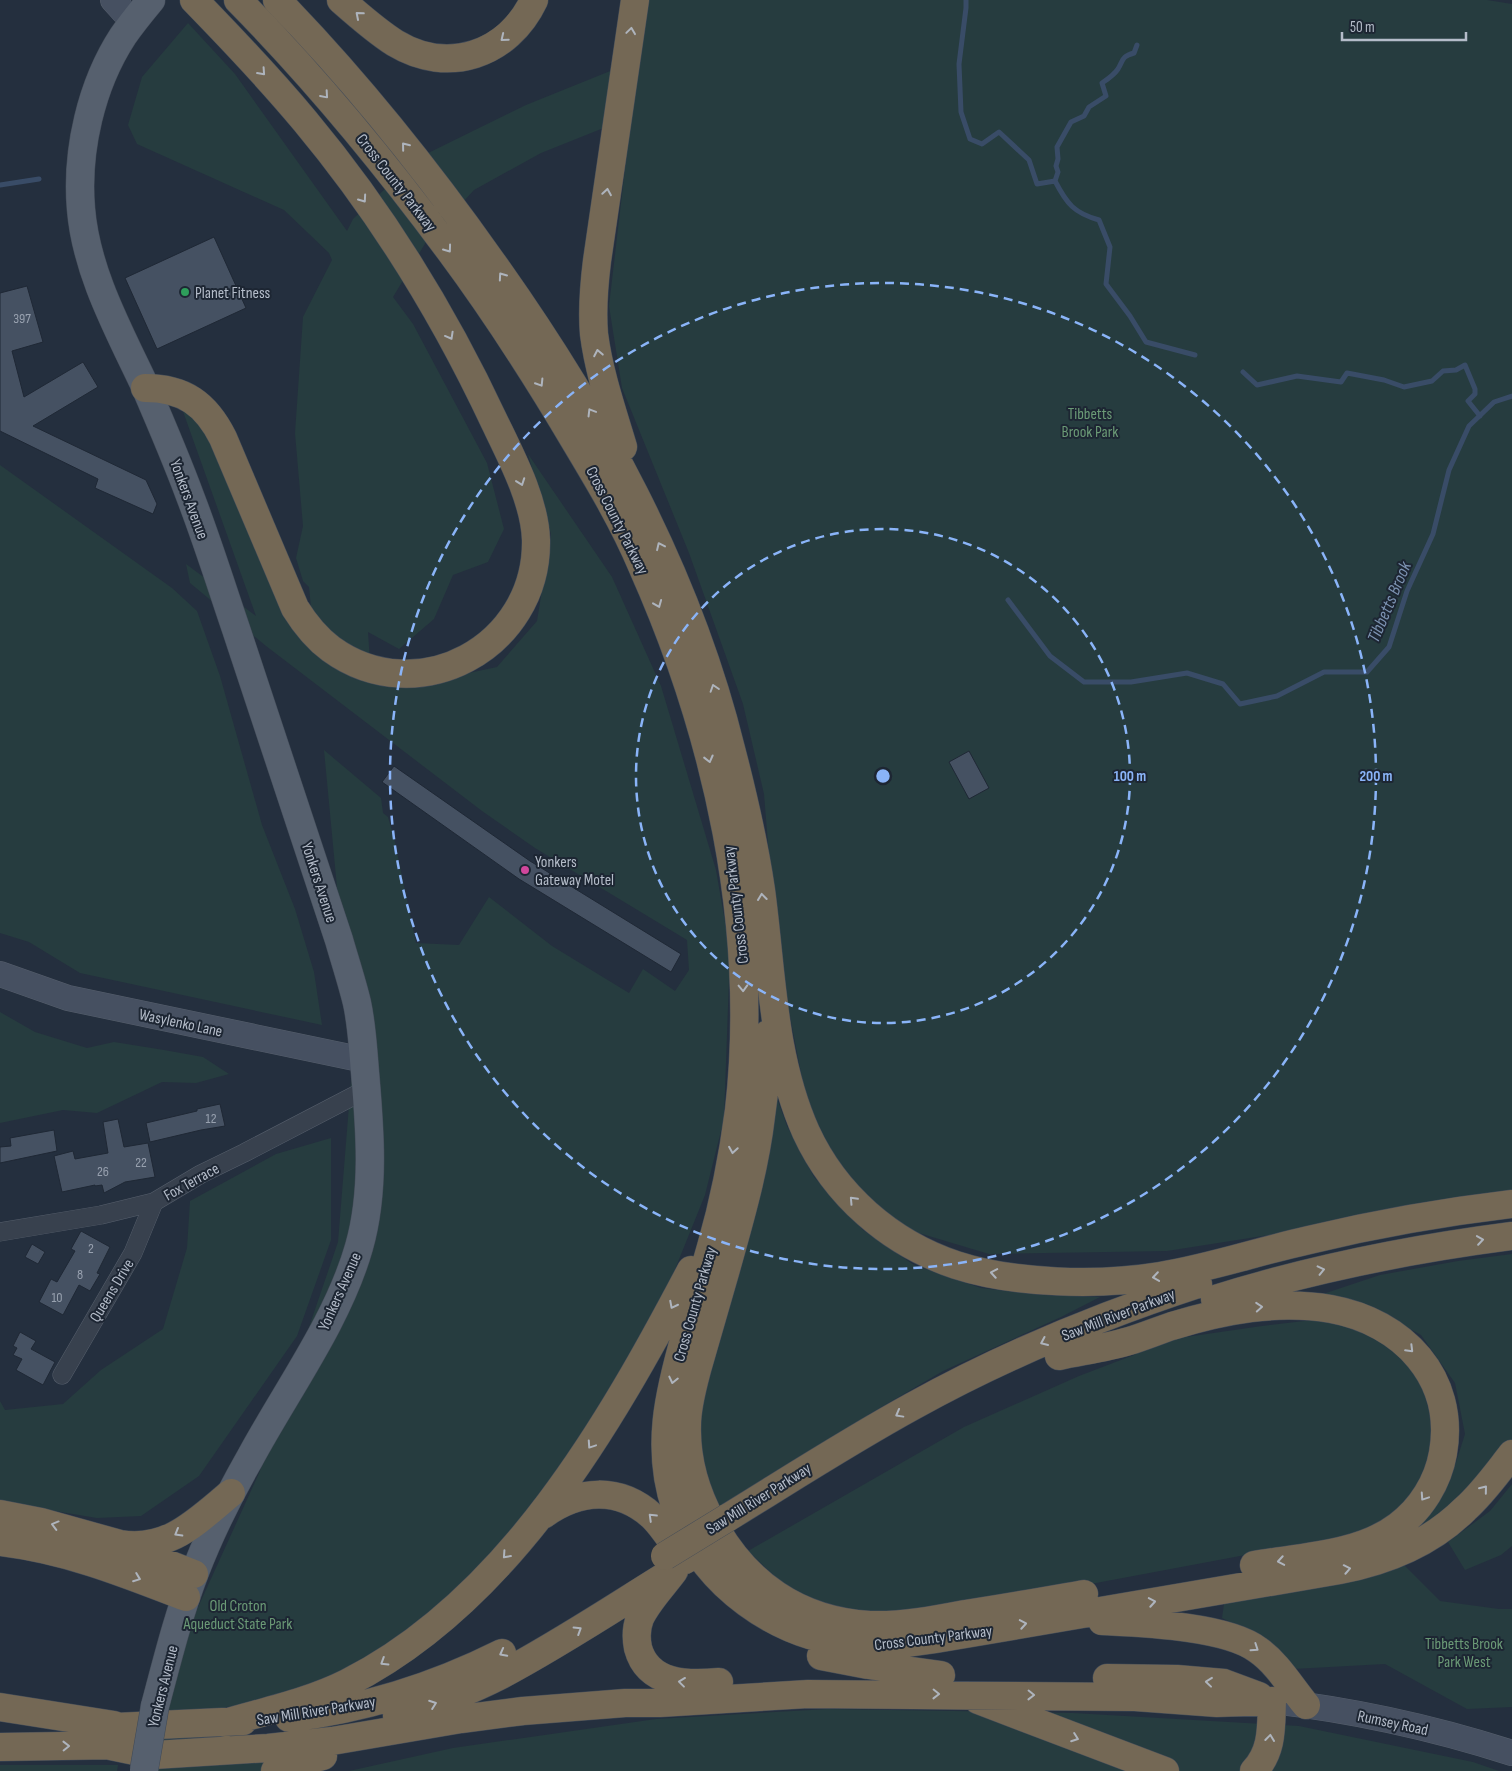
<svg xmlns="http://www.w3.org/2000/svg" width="1512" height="1771" font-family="'Sofia Sans Condensed',sans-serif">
	<rect width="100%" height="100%" fill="#242f3e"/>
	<!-- green -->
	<path fill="#263c3f" d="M649,0H1487L1512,4V1197L1167,1251L989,1254L882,1222L826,1152L808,1109L787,1001L770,868L764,794L743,704L689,553L622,388L609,306L631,117L541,153L474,190L426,242L393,297L413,324L487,463L504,529L488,562L453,575L434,619L399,649L368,632L371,676L417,684L497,667L537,621L551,534L528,454L612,577L661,686L716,870L730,951L724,1119L705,1195L661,1304L600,1421L525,1520L441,1612L364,1666L260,1705L226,1707L194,1757L280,1761L261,1771H139L149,1715L260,1471L338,1242L353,1056L324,750L381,798L383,813L388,817L394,838L416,943L459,945L489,897L552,946L629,993L643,969L675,991L689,970L687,940L535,848L482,811L266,646L190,583L186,564L256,616L180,403L199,412L314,638L309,587L303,581L296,558L303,526L295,433L303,317L332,260L329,253L284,210L137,144L128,125L142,77L188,23L235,74L347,231L353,219L418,158L526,105L640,59Z
		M0,465L172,588L197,611L220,676L262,825L295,909L314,972L322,1025L80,973L29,942L0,933Z
		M0,1012L35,1032L87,1048L114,1042L164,1050L203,1057L229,1074L196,1083L162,1082L97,1113L63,1110L0,1123Z
		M773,1087L787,1126L814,1177L863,1230L914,1265L981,1288L1043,1295L1100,1297L1061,1317L943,1371L868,1415V1417L715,1511L694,1453L703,1379Z
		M331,1138V1240L297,1336L199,1476L141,1516L97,1518L0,1502V1401L5,1410L63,1404L101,1370L163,1329L187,1248L190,1201L276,1154Z
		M1512,1254V1440L1484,1479L1446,1518L1402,1536L1424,1522L1450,1481L1465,1434L1455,1383L1421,1335L1371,1308L1314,1297L1380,1275L1458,1261Z
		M1321,1319L1366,1330L1402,1356L1422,1384L1433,1427V1461L1413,1503L1378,1530L914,1617L834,1609L783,1584L748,1551L964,1427L1079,1376L1134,1355L1140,1351L1149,1349L1179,1338L1262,1326Z
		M1512,1484V1546L1501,1555L1465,1570L1448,1542L1490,1511Z
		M1404,1565L1440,1601L1499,1609H1512V1707L1467,1709L1385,1664L1293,1669L1253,1633L1222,1618L1224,1604Z
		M828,1709L1073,1713L1299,1726L1473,1762L1499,1771H349L453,1748L656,1719Z
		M0,1765H118L117,1771H0Z"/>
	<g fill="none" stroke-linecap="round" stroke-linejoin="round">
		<!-- stream -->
		<path stroke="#394c67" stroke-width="5" d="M966,0V8L959,64L961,112L970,139L982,144L999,132L1029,160L1037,184L1055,181C1067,204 1074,213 1099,220L1110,247L1106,284L1130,316L1146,342L1195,355
			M1055,181L1058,172L1056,166L1058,159L1057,147L1071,122L1084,116L1089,107L1106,96L1102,83C1108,79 1114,75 1118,69C1124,59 1121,57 1134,53L1137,45
			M0,185L39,179
			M1243,372L1257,385L1297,376L1341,382L1347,373L1384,380L1404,387L1432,381L1443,371L1456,370L1465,365L1475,389V394L1468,401L1480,416
			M1008,600L1050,656L1084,682H1131L1187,673L1223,684L1240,704L1277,696L1324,672H1367L1389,647L1407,591L1433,534L1449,470L1469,426L1494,402L1512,396"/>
	</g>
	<!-- building -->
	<path fill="#455162" stroke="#1f2835" d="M214,237L246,308L157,349L125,278Z
		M27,286L43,342L12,351L24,397L83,362L98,387L33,426L146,480L157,504L153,514L95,488L98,479L0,431V293Z
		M969,751L989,788L969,799L949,762Z
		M394,766L530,861L681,954L671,972L519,879L382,782Z
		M220,1104L225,1126L201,1130L150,1142L146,1123L197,1111V1109Z
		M118,1119L124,1147L148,1143L155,1177L125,1182L104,1193L102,1185L95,1186V1185L62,1192L54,1156L73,1151L75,1159L108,1153L103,1122Z
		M54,1130L57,1151L0,1163V1147L11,1146L10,1138Z
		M81,1231L110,1247L97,1273L100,1274L90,1291L79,1285L63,1315L39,1302L51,1279L57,1282L75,1251L71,1249Z
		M32,1244L45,1252L38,1264L25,1257Z
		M20,1332L36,1341L31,1349L55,1362L43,1385L16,1370L22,1359L13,1355L17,1348L13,1346Z"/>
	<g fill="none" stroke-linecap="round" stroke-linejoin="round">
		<!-- street casing -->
		<g stroke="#565f6c" stroke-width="19">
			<path id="street" d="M0,1232L101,1215L154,1202L201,1174L244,1153L367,1089
				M62,1375L133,1253L154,1202"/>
		</g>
		<!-- secondary casing -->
		<g stroke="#565f6c" stroke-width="26">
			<path id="secondary" d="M113,0L133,22
				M0,974L68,998L364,1060
				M1272,1701C1353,1710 1434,1728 1512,1753"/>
		</g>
		<!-- primary casing -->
		<g stroke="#414a57" stroke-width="29">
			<path id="primary" d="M151,0C141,12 132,23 123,36C91,85 76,151 81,209C86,271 118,329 144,384C160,421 176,458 190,496C207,540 221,585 236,629C271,733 305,837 339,940C345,961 352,982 357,1003C362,1026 363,1049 365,1072C370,1130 375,1191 359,1247C338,1321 286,1391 250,1458C229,1495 210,1533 195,1572C178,1616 167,1661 155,1706"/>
		</g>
		<!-- highway casing -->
		<g stroke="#434c59" stroke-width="29">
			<path id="highway" d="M238,0C315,78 385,163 450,251C496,313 537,377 576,443C600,483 624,523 642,566C717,734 760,926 739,1110C733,1156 724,1202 711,1247C703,1275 695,1304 686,1333C669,1392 655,1448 676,1509C703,1585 777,1638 857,1644C884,1647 910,1643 936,1639L1340,1570C1387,1561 1430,1544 1465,1509C1483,1493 1497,1473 1512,1454
				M277,0C356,81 427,170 492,262C598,411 687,571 731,749C743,795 754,842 761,890C772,971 772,1056 806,1132C835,1195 890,1243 956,1265C1014,1284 1099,1286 1160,1276C1210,1268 1259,1251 1309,1240C1376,1224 1444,1212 1512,1204
				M341,0C358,15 376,31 395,43C448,75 508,55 534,0
				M145,388C184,388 206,404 223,438L295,608C305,624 316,638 331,649C418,712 538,647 536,540C535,502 512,458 495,423C445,316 381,212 305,121C270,79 232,39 194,0
				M623,447C612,410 599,373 594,334C592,310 594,285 597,261L635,0
				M768,1034C767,1061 765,1089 761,1116C755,1168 740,1219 726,1269C717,1301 707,1334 698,1366C693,1385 687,1405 687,1425C686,1460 695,1491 712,1522C745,1583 798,1621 870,1625C902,1626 934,1620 965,1614C1005,1608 1044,1601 1084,1594
				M1215,1299C1312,1269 1411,1249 1512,1236
				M1059,1356C1082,1351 1106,1348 1129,1341C1143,1337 1157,1331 1172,1326C1224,1310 1277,1300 1331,1309C1403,1322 1456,1378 1443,1453C1438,1482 1421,1509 1398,1526C1360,1555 1301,1557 1254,1565
				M0,1514L41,1522L120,1544C168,1552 197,1521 231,1493
				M543,1515C579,1489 619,1486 653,1517C665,1529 675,1546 685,1560
				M727,1518C789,1480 849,1441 913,1406C1003,1356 1100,1316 1198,1284
				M0,1542C67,1550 124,1573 186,1597
				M127,1548L194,1574
				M674,1571C663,1586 648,1601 640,1618C636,1628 636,1638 638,1648C648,1685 688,1685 719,1682
				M1102,1621C1142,1623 1227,1626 1258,1650C1277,1663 1291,1687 1306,1705
				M821,1656L868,1665L941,1675
				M1107,1678L1177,1679L1224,1683L1259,1696
				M978,1700L1165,1771
				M0,1707L114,1725
				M397,1716C433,1705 468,1692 501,1675C556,1646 609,1611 662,1578
				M289,1718C364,1709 434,1687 502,1653
				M225,1723C266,1711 309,1702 347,1683C509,1601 610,1424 691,1270
				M94,1728L243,1721
				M106,1745L154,1755L268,1748L332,1741L461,1719L523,1711L625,1703H660L808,1694L1135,1697L1217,1703L1272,1701
				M0,1747L124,1745
				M275,1771L296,1763L323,1756
				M1254,1771C1273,1751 1271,1727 1272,1701"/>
		</g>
		<!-- street -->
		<use href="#street" stroke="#38414e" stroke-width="18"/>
		<!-- secondary -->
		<use href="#secondary" stroke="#465061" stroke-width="25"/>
		<!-- primary -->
		<use href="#primary" stroke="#56606e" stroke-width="28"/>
		<!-- highway -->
		<use href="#highway" stroke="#746855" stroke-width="28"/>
		<!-- primary-bridge casing -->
		<g stroke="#414a57" stroke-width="29" stroke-linecap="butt">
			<path id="primary-bridge" d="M144,1770L155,1706"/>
		</g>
		<!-- highway-bridge casing -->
		<g stroke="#434c59" stroke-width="29" stroke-linecap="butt">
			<path id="highway-bridge" d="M665,1556L727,1518"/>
		</g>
		<!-- primary-bridge -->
		<use href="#primary-bridge" stroke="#56606e" stroke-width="28"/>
		<!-- highway-bridge -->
		<use href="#highway-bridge" stroke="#746855" stroke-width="28"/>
	</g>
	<!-- one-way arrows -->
	<defs><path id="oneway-chevron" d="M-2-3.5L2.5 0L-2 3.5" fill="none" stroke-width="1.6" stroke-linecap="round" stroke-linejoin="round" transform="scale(1.25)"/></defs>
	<g stroke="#aeb4bd">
		<use href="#oneway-chevron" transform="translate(359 15) rotate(-139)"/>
		<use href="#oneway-chevron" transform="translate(631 31) rotate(-82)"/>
		<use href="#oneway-chevron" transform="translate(504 38) rotate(141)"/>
		<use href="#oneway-chevron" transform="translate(262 72) rotate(48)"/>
		<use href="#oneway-chevron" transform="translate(325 95) rotate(49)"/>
		<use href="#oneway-chevron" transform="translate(405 146) rotate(-129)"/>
		<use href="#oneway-chevron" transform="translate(607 192) rotate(-81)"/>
		<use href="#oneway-chevron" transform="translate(363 199) rotate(55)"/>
		<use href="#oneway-chevron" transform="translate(448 249) rotate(54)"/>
		<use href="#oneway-chevron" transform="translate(502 276) rotate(-125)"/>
		<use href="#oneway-chevron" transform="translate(450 336) rotate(61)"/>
		<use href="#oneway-chevron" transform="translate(598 353) rotate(-101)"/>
		<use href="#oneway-chevron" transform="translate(540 383) rotate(58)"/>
		<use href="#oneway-chevron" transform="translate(591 412) rotate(-121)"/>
		<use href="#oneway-chevron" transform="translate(521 482) rotate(70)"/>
		<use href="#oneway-chevron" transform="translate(660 546) rotate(-115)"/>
		<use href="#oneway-chevron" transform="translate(658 604) rotate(68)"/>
		<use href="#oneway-chevron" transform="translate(714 688) rotate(-108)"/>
		<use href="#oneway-chevron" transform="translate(709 759) rotate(76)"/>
		<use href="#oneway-chevron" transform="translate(762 897) rotate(-97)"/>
		<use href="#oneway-chevron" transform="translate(743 988) rotate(88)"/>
		<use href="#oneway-chevron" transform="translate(733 1150) rotate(99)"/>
		<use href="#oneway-chevron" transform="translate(853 1200) rotate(-133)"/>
		<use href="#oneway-chevron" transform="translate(1480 1240) rotate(-8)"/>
		<use href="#oneway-chevron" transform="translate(1321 1270) rotate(-13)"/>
		<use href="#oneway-chevron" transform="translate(994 1273) rotate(-170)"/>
		<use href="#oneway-chevron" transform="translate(1156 1277) rotate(172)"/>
		<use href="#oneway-chevron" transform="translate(673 1305) rotate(117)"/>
		<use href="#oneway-chevron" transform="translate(1259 1307) rotate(-4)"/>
		<use href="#oneway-chevron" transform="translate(1044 1342) rotate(156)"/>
		<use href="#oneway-chevron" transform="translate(1410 1349) rotate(45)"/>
		<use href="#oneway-chevron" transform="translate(673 1380) rotate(103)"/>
		<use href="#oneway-chevron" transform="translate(899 1414) rotate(151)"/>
		<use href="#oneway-chevron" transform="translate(591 1445) rotate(124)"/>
		<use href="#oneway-chevron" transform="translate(1484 1489) rotate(-51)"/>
		<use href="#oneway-chevron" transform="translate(1424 1497) rotate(124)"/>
		<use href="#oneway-chevron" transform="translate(652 1517) rotate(-136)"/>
		<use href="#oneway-chevron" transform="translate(55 1525) rotate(-165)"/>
		<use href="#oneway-chevron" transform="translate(178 1533) rotate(150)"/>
		<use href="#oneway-chevron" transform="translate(506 1555) rotate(132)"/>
		<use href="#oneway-chevron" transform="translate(1281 1561) rotate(170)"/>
		<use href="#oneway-chevron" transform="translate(1347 1569) rotate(-11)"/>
		<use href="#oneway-chevron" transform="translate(137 1578) rotate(21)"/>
		<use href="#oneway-chevron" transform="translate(1152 1602) rotate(-10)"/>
		<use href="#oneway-chevron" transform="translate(1023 1624) rotate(-10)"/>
		<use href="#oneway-chevron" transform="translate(578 1630) rotate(-32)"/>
		<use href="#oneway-chevron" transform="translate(1255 1648) rotate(34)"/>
		<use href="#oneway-chevron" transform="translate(503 1653) rotate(152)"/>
		<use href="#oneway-chevron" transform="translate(384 1662) rotate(148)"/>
		<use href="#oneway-chevron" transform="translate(682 1682) rotate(-173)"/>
		<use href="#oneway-chevron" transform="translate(1209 1682) rotate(-174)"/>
		<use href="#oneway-chevron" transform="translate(936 1694) rotate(1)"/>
		<use href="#oneway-chevron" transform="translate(1031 1695) rotate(1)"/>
		<use href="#oneway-chevron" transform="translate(433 1704) rotate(-20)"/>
		<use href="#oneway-chevron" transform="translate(1075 1738) rotate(20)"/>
		<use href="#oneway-chevron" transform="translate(1270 1738) rotate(-83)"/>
		<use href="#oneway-chevron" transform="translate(66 1746) rotate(-1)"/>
	</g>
	<!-- distance rings -->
	<g fill="none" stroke="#8ab4f8" stroke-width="2.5" stroke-dasharray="9 6">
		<circle cx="883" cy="776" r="247"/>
		<circle cx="883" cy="776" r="493"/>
	</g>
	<!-- markers -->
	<circle fill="#2e9e5b" stroke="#1d2633" stroke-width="2" cx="185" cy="292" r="5"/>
	<circle fill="#d1479c" stroke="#1d2633" stroke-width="2" cx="525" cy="870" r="5"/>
	<g text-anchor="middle" stroke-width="4" stroke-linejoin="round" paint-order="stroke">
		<!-- number labels -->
		<g font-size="14" fill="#98a1af">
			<text x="22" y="323">397</text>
			<text x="211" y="1123">12</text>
			<text x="141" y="1167">22</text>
			<text x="103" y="1176">26</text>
			<text x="91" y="1253">2</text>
			<text x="80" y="1279">8</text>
			<text x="57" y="1302">10</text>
		</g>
		<!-- street labels -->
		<g font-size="16" fill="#b4bcc9" stroke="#1d2633">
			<text transform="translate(397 182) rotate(52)" y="6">Cross County Parkway</text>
			<text transform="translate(190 499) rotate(70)" y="6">Yonkers Avenue</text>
			<text transform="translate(618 520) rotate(63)" y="6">Cross County Parkway</text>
			<text transform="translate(320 882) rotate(72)" y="6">Yonkers Avenue</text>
			<text transform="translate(735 905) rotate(-97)" y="6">Cross County Parkway</text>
			<text transform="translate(181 1022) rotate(12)" y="6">Wasylenko Lane</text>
			<text transform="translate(191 1181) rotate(-29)" y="6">Fox Terrace</text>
			<text transform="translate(111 1290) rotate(-59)" y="6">Queens Drive</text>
			<text transform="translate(339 1291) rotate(-66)" y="6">Yonkers Avenue</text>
			<text transform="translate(694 1304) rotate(-74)" y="6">Cross County Parkway</text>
			<text transform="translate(1118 1314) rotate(-21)" y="6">Saw Mill River Parkway</text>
			<text transform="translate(758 1498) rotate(-32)" y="6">Saw Mill River Parkway</text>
			<text transform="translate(933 1637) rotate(-7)" y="6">Cross County Parkway</text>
			<text transform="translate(162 1686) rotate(-76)" y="6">Yonkers Avenue</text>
			<text transform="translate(316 1710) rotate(-9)" y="6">Saw Mill River Parkway</text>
			<text transform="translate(1393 1722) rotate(12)" y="6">Rumsey Road</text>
		</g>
		<!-- poi labels -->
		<g font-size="16" fill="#b4bcc9" stroke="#1d2633" text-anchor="start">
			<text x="195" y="298">Planet Fitness</text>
			<text x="535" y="867">Yonkers<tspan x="535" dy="18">Gateway Motel</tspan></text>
		</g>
		<!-- park labels -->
		<g font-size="16" fill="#6b9a76" stroke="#1d2633">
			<text x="1090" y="419">Tibbetts<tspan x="1090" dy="18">Brook Park</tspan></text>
			<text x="238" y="1611">Old Croton<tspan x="238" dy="18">Aqueduct State Park</tspan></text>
			<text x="1464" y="1649">Tibbetts Brook<tspan x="1464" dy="18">Park West</tspan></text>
		</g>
		<!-- water labels -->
		<g font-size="18" font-style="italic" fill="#7c92b1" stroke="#1d2633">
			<text transform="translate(1389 602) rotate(-67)" y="6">Tibbetts Brook</text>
		</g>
	</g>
	<circle cx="883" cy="776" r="8" fill="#8ab4f8" stroke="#1d2633" stroke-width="2.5"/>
	<g font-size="15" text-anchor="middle" font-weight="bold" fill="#8ab4f8" stroke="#1d2633" stroke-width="4" stroke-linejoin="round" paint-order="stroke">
		<text x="1130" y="781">100 m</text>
		<text x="1376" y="781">200 m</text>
	</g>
	<!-- scale -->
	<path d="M1342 32v8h124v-8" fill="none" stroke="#b4bcc9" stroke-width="2.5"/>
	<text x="1350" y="32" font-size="15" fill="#b4bcc9" stroke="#1d2633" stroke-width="4" paint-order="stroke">50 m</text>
</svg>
